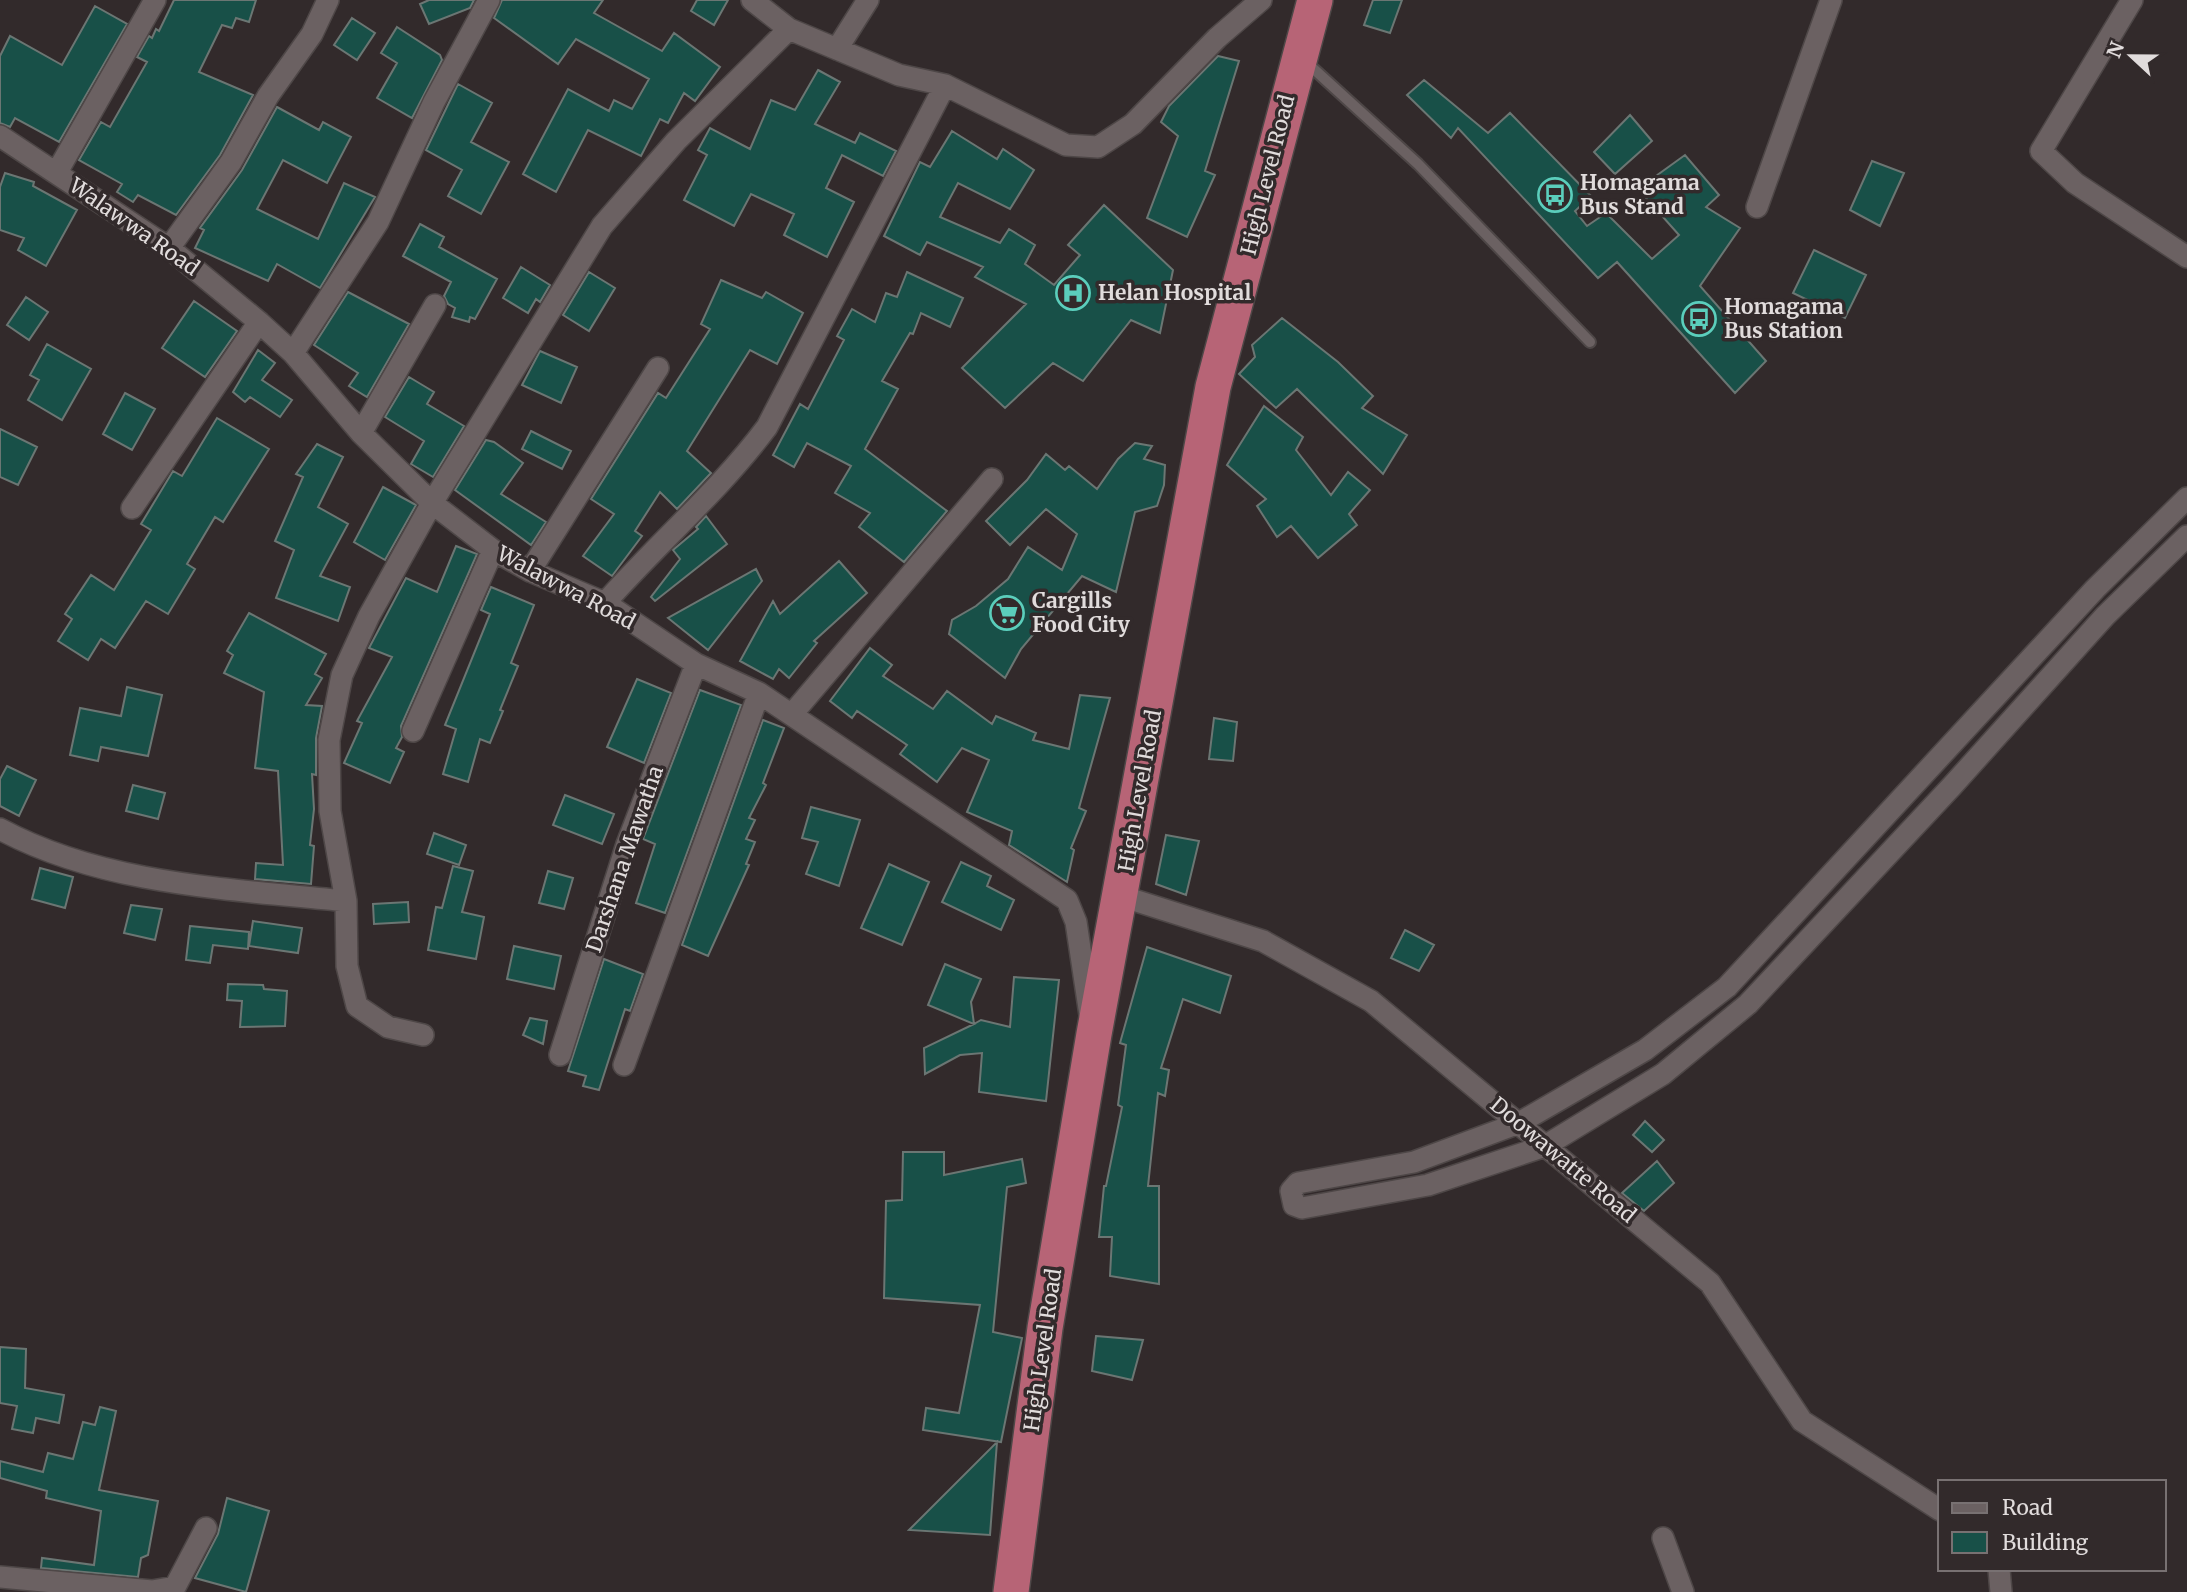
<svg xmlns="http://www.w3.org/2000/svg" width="2187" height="1592" font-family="Merriweather,serif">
	<rect width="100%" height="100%" fill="#322a2b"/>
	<!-- building -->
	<path fill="#185048" stroke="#6b7673" stroke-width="2" d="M174,0H256L249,22L236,18L232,28L222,25L199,72L253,95L220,155L176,215L138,195L133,202L117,192L122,184L79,160L101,122L110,127L147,62L137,57L149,36L152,38L156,29L159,31Z
		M429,0H474L470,8L429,24L420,4Z
		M502,0H603L594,13L662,51L674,33L720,67L695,101L684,93L668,123L660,119L641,156L588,130L556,192L523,174L568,89L609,111L614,100L632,109L649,79L576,39L558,64L494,18Z
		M697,0H728L714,25L691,11Z
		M1373,0H1402L1390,33L1364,25Z
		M95,6L127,24L59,142L15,118L10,127L0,123V56L10,36L62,65Z
		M352,18L375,33L357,60L334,45Z
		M397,27L440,55L442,60L412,118L377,98L397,63L381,53Z
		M1218,56L1239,61L1205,171L1215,175L1187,237L1147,218L1178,136L1161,122L1169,106Z
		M818,70L840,82L815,124L855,143L860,133L896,151L883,176L842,155L826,188L854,202L827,257L784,235L794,214L751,194L734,226L684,200L707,155L698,150L710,128L750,149L771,100L795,110Z
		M1424,80L1488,133L1510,113L1591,196L1575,211L1587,226L1606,213L1652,259L1679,235L1638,189L1685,155L1719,195L1706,207L1740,228L1700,286L1766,361L1735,393L1617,262L1598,278L1458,128L1451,138L1407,95Z
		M458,84L492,103L471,142L509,162L481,214L448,196L462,170L426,150Z
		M277,107L319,130L323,122L351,137L327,183L283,160L257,209L318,239L344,183L375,197L320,288L277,264L268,281L195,248L204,230L200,228L242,170Z
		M1630,115L1652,141L1615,174L1594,152Z
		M952,131L997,159L1003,149L1034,170L1010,209L958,183L940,217L1000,243L1009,229L1035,245L1025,264L1054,285L1080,255L1068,245L1104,205L1173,270L1160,333L1131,320L1083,381L1053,363L1005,408L962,368L1026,304L975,277L983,267L927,242L920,255L884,236L920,162L930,167Z
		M1872,161L1904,173L1880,226L1850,210Z
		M5,173L34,182L33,186L77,210L46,266L18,250L24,238L0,230V187Z
		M420,224L444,237L439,247L497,279L475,319L470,317L469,322L452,317L455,308L448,304L444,296L451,282L403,256Z
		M1814,250L1866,275L1845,318L1793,293Z
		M521,267L550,285L540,302L536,299L528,313L503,298Z
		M589,272L615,288L589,331L563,315Z
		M907,272L963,298L950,327L921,313L913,334L910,333L882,381L898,389L865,449L947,511L904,562L859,527L870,513L835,493L851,466L807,443L794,467L773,455L800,404L808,409L844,340L837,336L852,309L875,322L886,293L897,297Z
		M721,280L762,298L766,292L803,313L777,364L750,350L687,451L711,473L677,509L660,492L635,531L642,536L612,576L583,556L614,514L591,499L658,393L666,398L710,329L701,324Z
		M348,292L409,324L367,397L349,386L358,373L314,345Z
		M26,297L48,312L29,340L7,325Z
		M194,301L237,331L205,377L162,348Z
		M1282,318L1338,362L1373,396L1362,408L1407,435L1383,474L1297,389L1276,408L1239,374L1255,357L1252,345Z
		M47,344L91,369L62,420L28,400L39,380L30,375Z
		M258,350L275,363L262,380L292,400L280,417L250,397L245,402L233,392Z
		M540,351L577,367L561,403L522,385Z
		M409,377L434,392L427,404L464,426L433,477L411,464L424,441L385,417Z
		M125,393L155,409L132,450L103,434Z
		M1264,406L1303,437L1296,450L1331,495L1348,472L1370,490L1349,514L1357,525L1318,558L1291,526L1277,537L1257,506L1266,499L1227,465Z
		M217,418L269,449L223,522L215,517L187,564L195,569L168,614L146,601L115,648L101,639L88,660L58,641L72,619L65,614L91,575L114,590L151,530L141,524L173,471L182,476Z
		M0,429L37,447L18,485L0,477Z
		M531,431L571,451L562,469L522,449Z
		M486,440L494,442L523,463L501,494L546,522L531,545L455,490Z
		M1135,443L1152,446L1144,459L1165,465L1164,485L1157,506L1135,512L1116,592L1082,576L1021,649L1005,678L949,634L952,620L976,606L1008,579L1028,547L1062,570L1077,534L1046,509L1010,545L986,521L1027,480L1046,454L1065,470L1069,466L1097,489L1118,459Z
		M317,444L343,457L318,507L348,524L320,576L350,587L338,621L276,598L294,550L275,541L303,477L296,474Z
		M383,487L416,505L385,560L354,542Z
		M706,516L727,544L655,601L651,597L680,559L673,550L698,529L696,527Z
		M456,546L477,554L401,726L402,737L396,748L404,752L390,783L344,763L362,723L357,721L392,657L369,648L406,578L437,592Z
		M839,561L867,593L814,641L817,643L789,678L779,669L773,679L740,661L773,601L780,614Z
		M756,569L762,581L708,650L668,618Z
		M491,587L534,605L511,663L518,666L500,710L503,711L490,743L480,739L468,782L443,774L456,729L445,725L490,614L481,610Z
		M249,613L326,654L315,674L322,678L306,705L322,706L316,738V775L312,774L314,809L310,845L314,846L311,884L255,879L256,863L283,865L278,771L255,768L264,692L224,673L233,655L227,651Z
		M870,648L892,665L883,676L933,709L947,691L992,724L996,716L1036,733L1033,740L1069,749L1080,695L1110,698L1079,808L1086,811L1071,848L1074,850L1067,882L1009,845L1012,831L967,812L989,760L962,748L937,782L900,754L907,745L857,711L852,718L830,701Z
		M637,679L671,693L644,763L607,747Z
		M127,687L162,695L148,756L101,747L98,761L70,755L80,708L121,716Z
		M700,690L741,705L665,913L636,903L655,844L643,839Z
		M1214,718L1237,722L1233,761L1209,759Z
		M763,720L784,728L763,783L766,785L749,818L755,820L746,839L755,842L746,864L749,865L708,956L682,945Z
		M7,766L36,780L19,816L0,806V779Z
		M133,785L165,793L158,819L126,811Z
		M565,795L614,814L602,844L553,825Z
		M811,807L860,820L839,886L806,874L818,842L802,838Z
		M434,833L466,845L459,865L427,854Z
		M1166,835L1199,841L1186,895L1156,884Z
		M961,862L991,876L987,886L1014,900L1001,930L942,902Z
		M889,864L929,882L902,945L861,928Z
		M453,866L473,871L462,912L484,917L476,959L428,950L436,907L442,908Z
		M40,868L73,877L65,908L32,899Z
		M548,871L573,878L564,909L539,903Z
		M408,902L409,922L374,924L373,904Z
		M131,905L162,909L155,940L124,933Z
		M253,921L302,928L298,953L249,946Z
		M190,926L249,932L248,949L213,945L210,963L186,960Z
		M1405,930L1434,945L1419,971L1391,958Z
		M514,946L561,956L554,989L507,979Z
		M1147,947L1231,976L1220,1013L1183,999L1161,1068L1169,1070L1165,1096L1158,1093L1148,1186H1159V1284L1110,1276L1112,1237H1099L1104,1186H1106L1122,1107L1118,1105L1126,1045L1120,1043Z
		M604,959L643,974L630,1011L625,1009L599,1090L583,1086L586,1076L568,1071Z
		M945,964L981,979L971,1002L974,1024L981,1020L1010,1027L1014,977L1059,980L1046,1101L979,1092L982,1053L960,1055L925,1074L924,1048L974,1024L928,1005Z
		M228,984L263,985L264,989L287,991L285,1026L240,1027L242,1001L227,1000Z
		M530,1018L547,1021L543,1044L523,1035Z
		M1645,1121L1664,1140L1652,1152L1633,1135Z
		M903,1152H944V1175L1022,1159L1026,1183L1007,1187L993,1332L1022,1338L1001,1442L923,1430L926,1408L959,1413L980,1305L884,1298L886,1201L902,1200Z
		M1657,1161L1674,1183L1644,1211L1622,1193Z
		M1096,1336L1143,1340L1132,1380L1092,1371Z
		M0,1347L26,1349L25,1388L64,1395L59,1423L36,1418L33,1433L12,1429L17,1406L0,1403Z
		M100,1407L116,1411L99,1490L158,1501L148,1555L141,1558L138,1577L41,1568L42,1558L94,1565L101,1511L46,1498L47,1491L0,1478V1461L43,1472L48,1453L73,1459L83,1422L95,1425Z
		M997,1442L990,1535L909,1530Z
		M227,1498L269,1511L246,1592L195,1578L218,1534Z"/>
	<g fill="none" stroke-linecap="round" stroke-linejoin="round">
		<!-- service casing -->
		<g stroke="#4e4747" stroke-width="14">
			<path id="service" d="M1306,62L1418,164L1590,342"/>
		</g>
		<!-- minor casing -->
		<g stroke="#4e4747" stroke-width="24">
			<path id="minor" d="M752,0L789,29L899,75L945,85L1066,145L1098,147L1133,124L1217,38L1261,0
				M2132,0L2041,151L2075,183L2187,257
				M837,49L868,0
				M0,136L169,248L259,322L293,353L361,433L432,503L493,550L530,571L605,603L696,664L759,693L1067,900L1076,922L1090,1015
				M57,172L155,0
				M1757,207L1831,0
				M169,248L231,162L268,96L312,34L328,0
				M293,353L378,222L434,102L489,0
				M361,433L435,305
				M2187,498L2095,589L1727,987L1645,1050L1519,1123L1414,1162L1298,1183L1291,1191L1294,1205L1302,1208L1428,1185L1545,1146L1663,1074L1748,1004L1952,786L2105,616L2187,536
				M132,508L259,322
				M530,571L658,368
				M605,603C658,543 719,491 767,427L945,85
				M793,713L992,479
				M413,731L493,550
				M0,829C104,885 231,889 346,901
				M1121,896L1263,941L1371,1001L1710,1283L1802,1421L1940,1510
				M423,1035L388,1027L357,1006L347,966L346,901L330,811L329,740L342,675L369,616L432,503L602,226L676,141L789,29
				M560,1055L627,844L696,664
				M624,1065L759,693
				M1663,1538L1683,1592
				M1999,1569L2001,1592
				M0,1577L152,1591L175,1587L206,1528"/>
		</g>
		<!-- trunk casing -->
		<g stroke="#4e4747" stroke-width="38">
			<path id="trunk" d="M1011,1592L1045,1328L1094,1034L1213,387L1315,0"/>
		</g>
		<!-- service -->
		<use href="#service" stroke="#6b6162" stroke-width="10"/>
		<!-- minor -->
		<use href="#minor" stroke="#6b6162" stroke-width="21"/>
		<!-- trunk -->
		<use href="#trunk" stroke="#b76476" stroke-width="35"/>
	</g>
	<!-- icons -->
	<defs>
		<g id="bus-ring" transform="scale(1.75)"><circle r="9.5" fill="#322a2b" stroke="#5bcebc" stroke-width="1.5"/><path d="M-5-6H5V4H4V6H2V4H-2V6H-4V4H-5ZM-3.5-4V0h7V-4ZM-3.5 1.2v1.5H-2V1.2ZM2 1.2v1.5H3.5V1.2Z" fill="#5bcebc"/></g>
		<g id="hospital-ring" transform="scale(1.75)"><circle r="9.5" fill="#322a2b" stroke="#5bcebc" stroke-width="1.5"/><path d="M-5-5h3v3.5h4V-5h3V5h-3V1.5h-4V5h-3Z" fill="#5bcebc"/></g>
		<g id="supermarket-ring" transform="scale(1.75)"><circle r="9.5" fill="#322a2b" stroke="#5bcebc" stroke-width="1.5"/><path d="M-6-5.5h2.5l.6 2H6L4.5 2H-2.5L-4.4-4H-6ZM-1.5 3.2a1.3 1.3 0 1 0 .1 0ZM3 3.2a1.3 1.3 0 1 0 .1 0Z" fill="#5bcebc"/></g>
	</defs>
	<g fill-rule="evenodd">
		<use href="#bus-ring" x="1555" y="195"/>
		<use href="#hospital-ring" x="1073" y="293"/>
		<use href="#bus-ring" x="1699" y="319"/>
		<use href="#supermarket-ring" x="1007" y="613"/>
	</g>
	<g text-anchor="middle" stroke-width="7" stroke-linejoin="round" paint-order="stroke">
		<!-- street labels -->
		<g font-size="21" fill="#e1dcdc" stroke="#322a2b">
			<text transform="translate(1268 175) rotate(-76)" y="7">High Level Road</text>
			<text transform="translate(134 227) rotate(35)" y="7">Walawwa Road</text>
			<text transform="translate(566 588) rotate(28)" y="7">Walawwa Road</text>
			<text transform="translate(1140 791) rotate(-80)" y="7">High Level Road</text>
			<text transform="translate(625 859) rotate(-71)" y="7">Darshana Mawatha</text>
			<text transform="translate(1563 1160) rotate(40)" y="7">Doowawatte Road</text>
			<text transform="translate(1043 1350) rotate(-82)" y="7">High Level Road</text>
		</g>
		<!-- poi labels -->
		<g font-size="21" font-weight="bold" fill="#e1dcdc" stroke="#322a2b" text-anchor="start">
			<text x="1580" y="190">Homagama<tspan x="1580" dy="24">Bus Stand</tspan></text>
			<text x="1098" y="300">Helan Hospital</text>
			<text x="1724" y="314">Homagama<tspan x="1724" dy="24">Bus Station</tspan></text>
			<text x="1032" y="608">Cargills<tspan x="1032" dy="24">Food City</tspan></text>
		</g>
	</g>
	<!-- legend -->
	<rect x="1938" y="1480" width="228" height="91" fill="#322a2b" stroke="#787172" stroke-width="2"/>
	<rect x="1952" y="1503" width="35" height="10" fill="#6b6162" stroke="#787172" stroke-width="2"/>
	<text x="2002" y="1515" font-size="21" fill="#e1dcdc">Road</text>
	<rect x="1952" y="1532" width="35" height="21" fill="#185048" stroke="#787172" stroke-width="2"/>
	<text x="2002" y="1550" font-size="21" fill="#e1dcdc">Building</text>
	<!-- north arrow -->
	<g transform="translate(2131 56) rotate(292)" stroke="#322a2b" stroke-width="5" paint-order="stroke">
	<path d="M0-5L12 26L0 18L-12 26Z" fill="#e1dcdc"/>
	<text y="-10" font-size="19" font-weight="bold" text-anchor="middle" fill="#e1dcdc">N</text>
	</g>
</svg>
